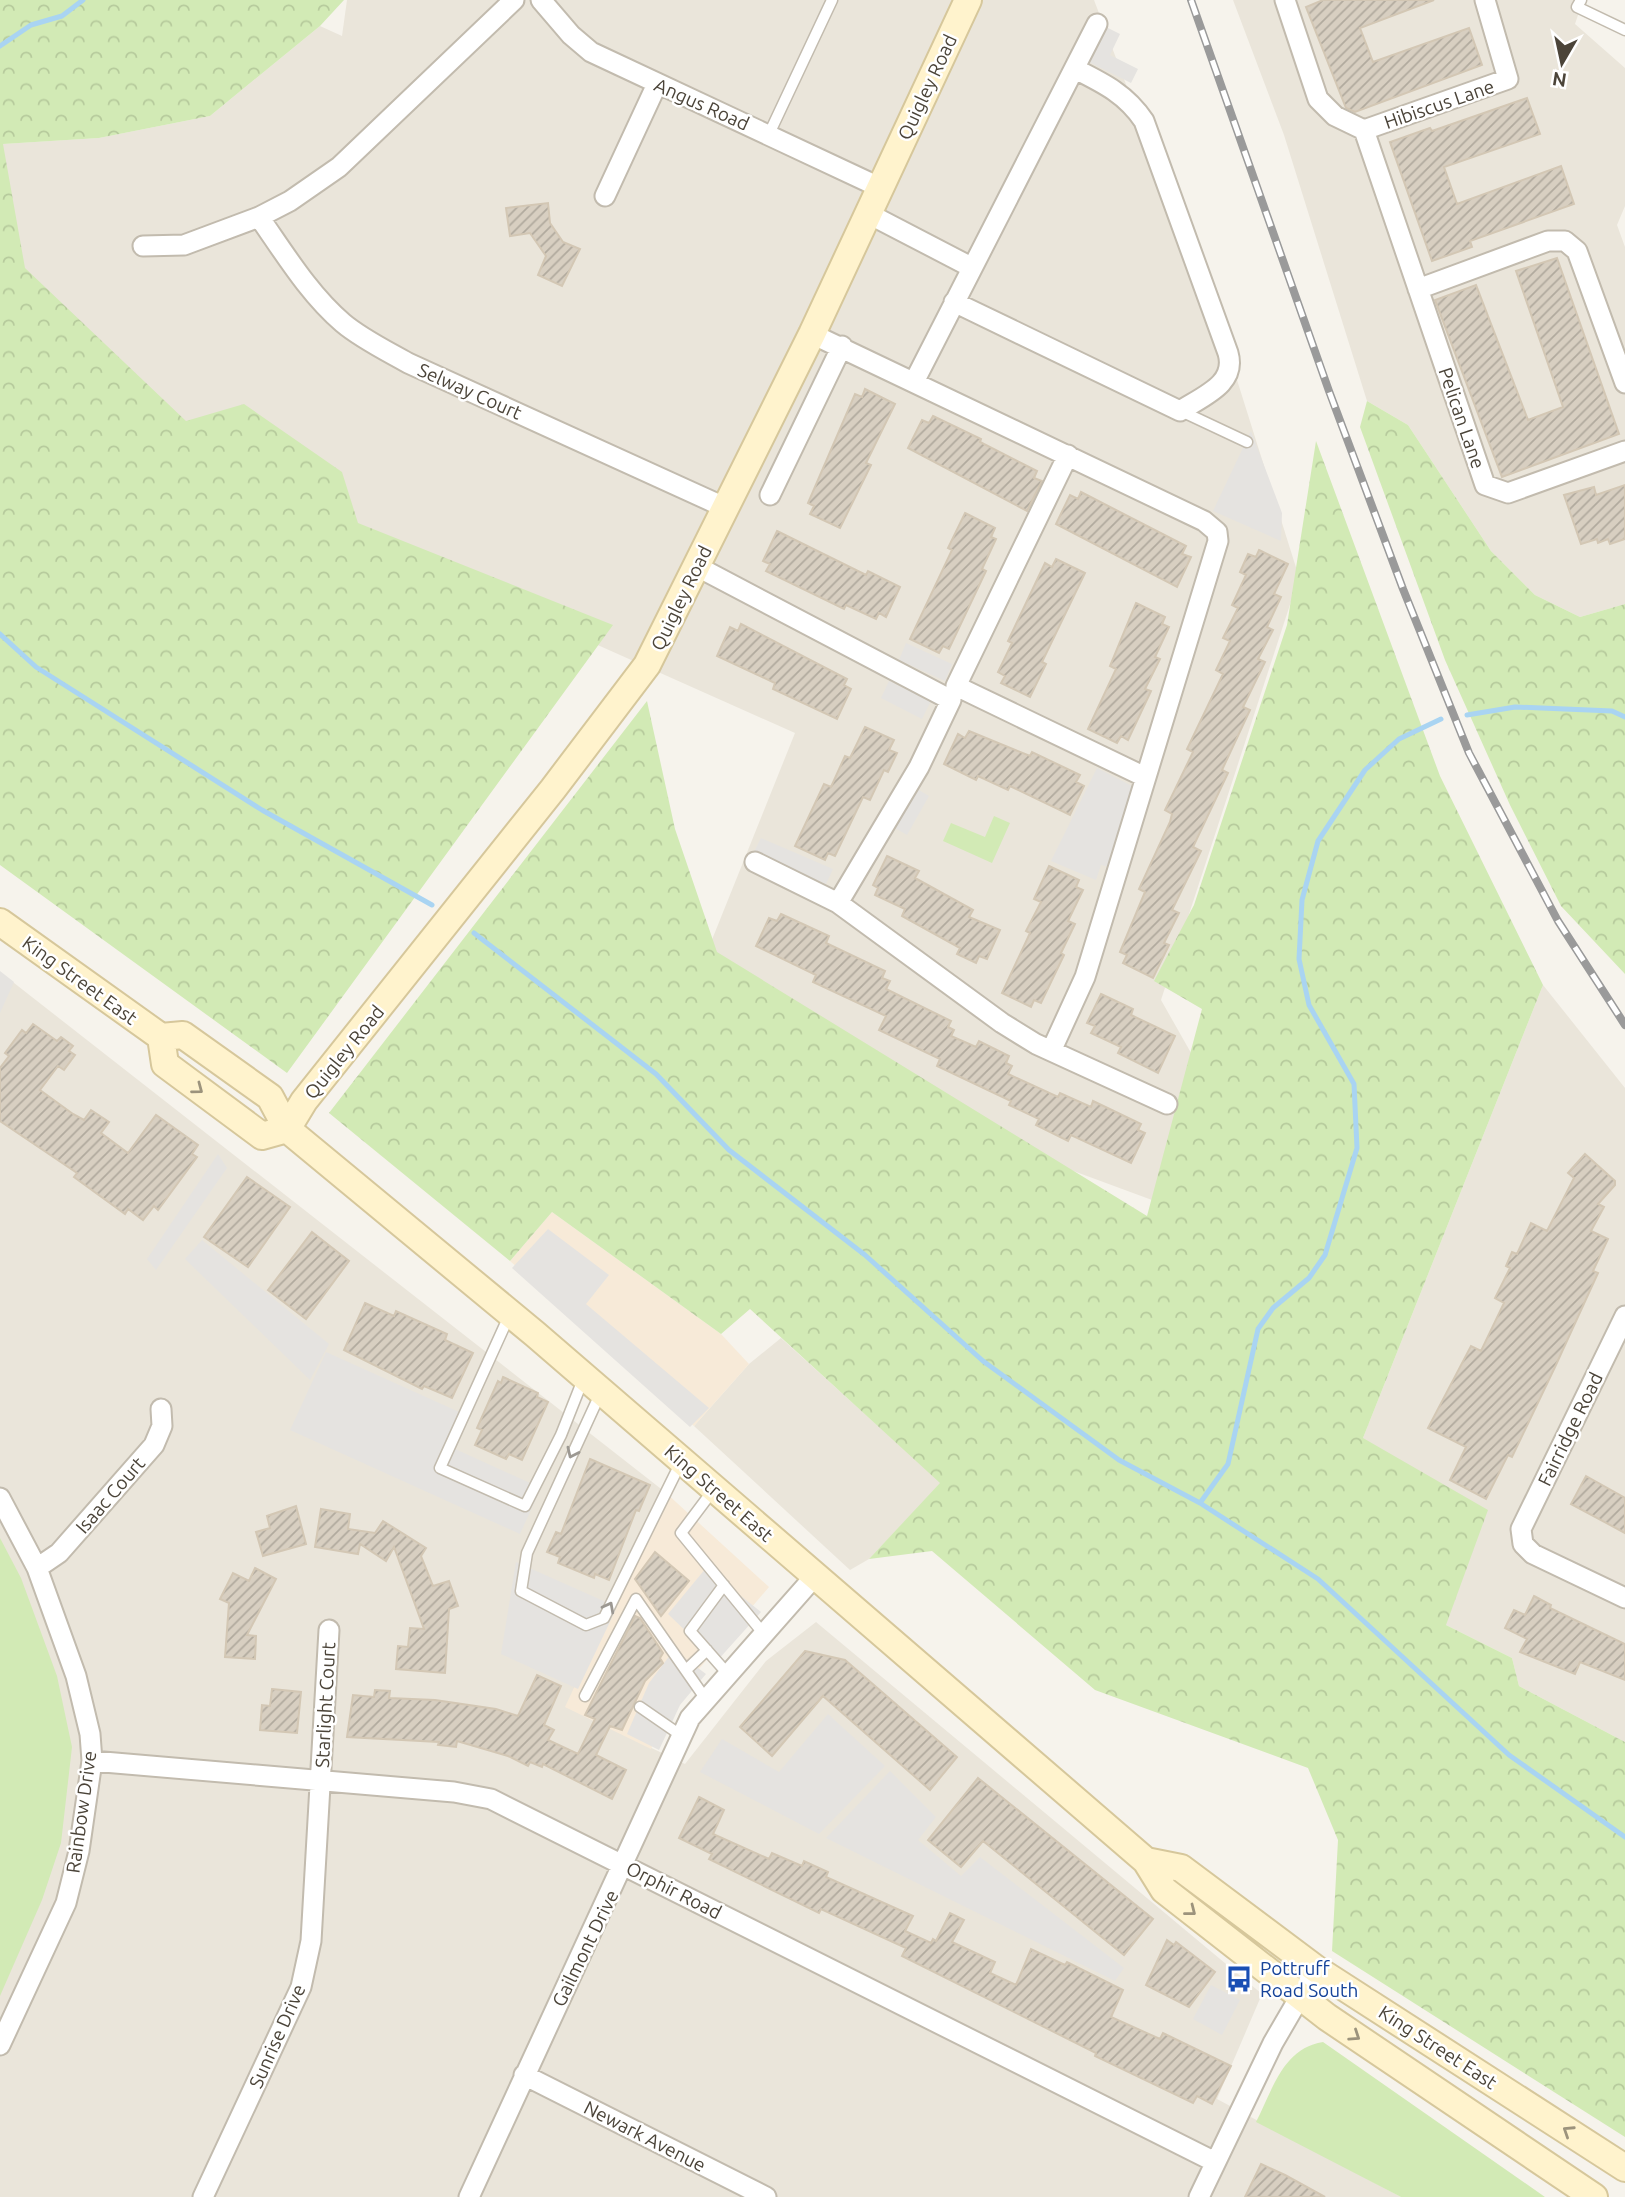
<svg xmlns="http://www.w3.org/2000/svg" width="1625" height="2197" font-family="Ubuntu,sans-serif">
	<defs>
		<pattern id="forest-crowns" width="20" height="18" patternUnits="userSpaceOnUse" patternTransform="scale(1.75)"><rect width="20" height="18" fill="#d2eab5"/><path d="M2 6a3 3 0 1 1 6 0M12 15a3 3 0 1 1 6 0" fill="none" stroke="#b6ca9c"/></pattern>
		<pattern id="building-hatch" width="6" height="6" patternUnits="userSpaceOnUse" patternTransform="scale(1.75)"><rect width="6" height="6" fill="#d8cfc1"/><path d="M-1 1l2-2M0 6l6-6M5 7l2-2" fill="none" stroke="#b1aa9e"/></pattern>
	</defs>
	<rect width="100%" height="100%" fill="#f6f3ec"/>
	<!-- residential -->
	<path fill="#eae5da" d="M347,0H1094L1232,364L1299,577L1161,1000L1199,1067L1152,1200L1022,1152L701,967L795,733L573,634L150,454L0,280L2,144L99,138L210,116L320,26L342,36Z
		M1233,0H1583L1575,24L1625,68V206L1617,225L1625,247V604L1580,617L1535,595L1491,551L1408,425L1367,401L1284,135Z
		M0,972L665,1492L566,1707L685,1764L766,1661L816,1622L1262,1994L1217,2099L1401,2197H0Z
		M1543,985L1625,1088V1742L1519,1686L1512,1658L1446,1625L1363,1438Z
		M781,1338L941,1483L869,1559L850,1570L694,1426L749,1364Z"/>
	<!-- commercial -->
	<path fill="#f7ead8" d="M552,1212L721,1334L749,1364L694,1426L510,1261Z
		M665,1492L769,1587L669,1704L651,1749L565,1707Z"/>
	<!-- forest -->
	<path fill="url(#forest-crowns)" d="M0,0H344L320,26L210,116L99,138L3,144L25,268L186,421L244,404L342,472L358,523L613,625L287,1073L0,865Z
		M1367,401L1408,425L1491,551L1535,595L1580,617L1625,604V974L1561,906L1510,805L1445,660L1360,427Z
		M1316,441L1440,776L1543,985L1363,1438L1488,1510L1446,1625L1512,1658L1519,1686L1625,1742V2137L1332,1951L1338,1840L1308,1768L1095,1690L932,1551L869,1559L940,1483L750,1309L721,1334L552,1212L510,1261L329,1113L647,701L675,829L717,952L1147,1216L1202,1009L1154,981L1194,905L1287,625Z"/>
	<!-- park -->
	<path fill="#d2eab5" d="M994,816L1010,823L992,863L943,841L951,823L985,837Z
		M0,1538L21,1578L57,1676L72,1747L61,1843L42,1900L0,1996Z
		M1323,2042L1545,2197H1401L1256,2122C1273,2089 1283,2048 1323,2042Z"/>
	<!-- parking -->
	<path fill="#e5e3e0" d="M1106,27L1120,34L1110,55L1138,69L1131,83L1089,62Z
		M1251,431L1282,513L1281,541L1213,511Z
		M906,643L952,664L945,681L899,660Z
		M889,681L931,701L922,719L881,698Z
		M1097,768L1132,786L1109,867L1101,865L1096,880L1051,861Z
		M917,789L929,796L907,835L895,828Z
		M761,838L833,869L826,884L754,852Z
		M0,971L14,982L0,1013Z
		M218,1154L227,1168L156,1270L147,1259Z
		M548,1229L609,1275L586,1304L709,1408L690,1427L512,1268Z
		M202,1240L329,1344L310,1380L185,1259Z
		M326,1352L468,1416L453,1448L541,1488L520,1534L290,1430Z
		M516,1562L617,1607L578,1689L501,1654Z
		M706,1568L761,1612L717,1661L668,1614Z
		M674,1650L706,1674L680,1705L659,1750L627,1734L649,1683Z
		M828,1714L885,1766L819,1834L700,1772L722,1739L779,1772Z
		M890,1771L936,1817L918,1840L961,1876L980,1857L1124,1968L1115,1981L826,1838Z
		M1211,1985L1240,2000L1222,2035L1193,2019Z"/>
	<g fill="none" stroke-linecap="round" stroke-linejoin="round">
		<!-- stream -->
		<path stroke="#a9d4f2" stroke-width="5" d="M0,46L31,25L62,16L83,0
			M0,634L36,667L262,810L432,905
			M1467,715L1515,707L1612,711L1625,717
			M474,933L656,1074L729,1150L865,1255L983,1361L1119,1460L1200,1503L1318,1579L1509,1755L1625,1837
			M1200,1503L1228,1464L1258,1329L1273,1308L1309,1278L1325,1255L1357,1148L1354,1084L1309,1005L1299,959L1302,900L1318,841L1365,770L1399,739L1441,719"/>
	</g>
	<!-- building -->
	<path fill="url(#building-hatch)" stroke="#d3c7b4" stroke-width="2" d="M1323,0H1434L1360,28L1373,62L1469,28L1482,65L1355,112L1346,108L1306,7Z
		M1527,98L1540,134L1444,167L1457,204L1561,166L1574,204L1470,241L1472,247L1432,261L1390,142L1430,128L1432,131Z
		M548,203L550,223L563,242L580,249L562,286L538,275L546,256L530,233L510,236L506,208Z
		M1557,258L1619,434L1502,477L1435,300L1476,285L1528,420L1563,407L1516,271Z
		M865,389L895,404L866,463L871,465L840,528L810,514L814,506L808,503L855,394L862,397Z
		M933,416L981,439L980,442L1037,471L1034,478L1042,481L1027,511L908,448L922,420L929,423Z
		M1625,485V539L1610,544L1608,539L1598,543L1597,539L1581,544L1564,495L1594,487L1596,495Z
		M1081,492L1186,546L1182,554L1191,557L1177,587L1056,524L1070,495L1078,499Z
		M965,513L995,528L991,537L996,539L982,569L986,571L949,649L943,646L939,653L910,639L952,550L948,548Z
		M777,531L866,575L868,571L900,587L886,617L879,613L876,619L846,605L844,609L766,571L770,564L763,561Z
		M1259,550L1288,564L1274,594L1281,597L1267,627L1273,630L1258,659L1265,662L1243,707L1250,710L1222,770L1228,773L1193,847L1201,851L1172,910L1179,913L1164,943L1169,945L1153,978L1123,963L1127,955L1120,952L1145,892L1139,889L1170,822L1172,814L1165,810L1193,752L1187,749L1223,674L1216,670L1230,641L1223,638L1238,608L1232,605L1246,575L1240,572L1248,554L1256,557Z
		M1056,559L1085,573L1042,662L1046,664L1030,697L1001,683L1005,676L998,672L1012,643L1008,641L1045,563L1052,567Z
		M1136,603L1165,617L1162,624L1169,627L1155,657L1160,659L1145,689L1151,691L1128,740L1121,736L1117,743L1088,729L1116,669L1110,666Z
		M741,624L847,679L844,685L851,689L837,719L773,689L775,683L717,656L730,627L738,631Z
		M865,727L894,740L889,750L897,753L888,772L884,770L870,800L863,797L835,856L828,853L825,860L795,846L824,784L831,787L845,756L850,758Z
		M969,731L1030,756L1032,752L1080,775L1076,782L1084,786L1070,815L1010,786L1008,790L978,776L976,780L944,764L958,734L965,738Z
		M887,856L919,871L915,878L973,910L969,917L1000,930L987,959L979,956L976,963L957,954L960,948L902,916L905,909L875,895L878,888L873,885Z
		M1049,866L1079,880L1076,887L1083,890L1068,921L1075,924L1061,953L1064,955L1041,1003L1034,1000L1031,1007L1002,993L1030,933L1026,931L1041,902L1034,899Z
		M781,914L829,936L826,943L885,971L882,978L890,981L886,989L951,1021L948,1027L954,1030L951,1036L976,1047L979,1041L1009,1056L1006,1063L1012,1066L1008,1074L1058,1097L1060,1093L1091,1107L1093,1101L1141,1124L1138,1130L1145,1133L1131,1163L1071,1135L1068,1141L1036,1125L1039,1119L1009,1105L1011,1101L937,1066L940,1059L879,1030L886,1016L813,982L816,975L756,946L769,918L777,921Z
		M1101,994L1133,1009L1131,1015L1175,1036L1158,1073L1118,1053L1121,1047L1091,1033L1095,1026L1087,1023Z
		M33,1024L57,1041L61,1037L73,1046L69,1051L75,1055L64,1070L58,1066L40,1090L73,1114L84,1120L91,1110L109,1122L101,1133L128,1153L156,1115L198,1145L192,1154L197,1157L158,1210L154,1206L143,1220L128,1209L125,1214L74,1177L77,1173L0,1121V1068L9,1056L5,1053L22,1030L26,1033Z
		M1585,1154L1615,1181V1185L1598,1204L1604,1207L1591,1231L1608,1239L1593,1271L1598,1273L1555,1367L1512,1457L1508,1455L1486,1499L1450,1480L1466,1447L1428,1428L1471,1346L1481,1351L1504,1303L1495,1298L1510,1268L1506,1266L1512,1252L1517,1254L1531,1223L1547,1231L1574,1178L1568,1173Z
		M247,1177L290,1207L248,1267L204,1237Z
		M312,1232L349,1261L306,1319L268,1290Z
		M365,1303L394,1316L396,1311L447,1334L445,1340L473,1353L452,1398L424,1386L422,1389L344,1350Z
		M503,1377L538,1393L537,1397L548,1402L522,1460L509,1454L506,1459L475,1445L482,1430L477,1428L498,1381L501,1383Z
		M590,1459L650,1485L639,1511L636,1510L609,1580L595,1574L594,1578L558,1563L560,1557L547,1552L556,1532L561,1534Z
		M1586,1476L1625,1498V1533L1571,1504Z
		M296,1506L306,1544L263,1556L256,1532L270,1528L267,1516Z
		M321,1509L350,1514L348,1529L375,1533L383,1521L426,1548L421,1556L433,1586L449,1581L458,1606L449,1609L445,1673L396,1669L398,1646L408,1647L410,1628L424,1629L394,1547L386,1561L360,1544L358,1554L315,1547Z
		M655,1552L689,1581L661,1616L635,1579Z
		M255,1568L276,1579L247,1635L256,1636L255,1659L225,1657L229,1603L220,1599L233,1573L249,1581Z
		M1534,1596L1551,1605L1550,1608L1625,1644V1680L1580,1662L1575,1674L1520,1652L1527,1639L1505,1628L1514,1610L1525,1615Z
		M635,1616L640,1618L663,1653L660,1658L663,1663L645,1681L622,1730L610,1726L596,1755L626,1770L612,1799L543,1764L542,1767L530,1762L528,1766L508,1756L457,1741L456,1747L438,1745L439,1742L347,1737L353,1695L374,1697L375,1690L390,1691L389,1698L435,1700L496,1709L518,1716L537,1675L561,1686L544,1725L554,1730L548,1740L578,1754L595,1719L585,1715Z
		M805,1651L845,1660L957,1757L930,1790L823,1696L772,1756L740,1727Z
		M272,1689L301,1692L297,1733L260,1730L262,1705L270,1706Z
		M978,1778L1153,1919L1124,1955L983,1841L961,1867L928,1840Z
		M699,1797L724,1810L713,1834L769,1859L772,1853L802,1866L804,1861L828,1872L826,1877L913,1916L905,1931L931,1943L933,1939L936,1941L950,1913L964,1920L952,1942L995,1962L990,1973L1016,1985L1031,1949L1065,1965L1067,1962L1123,1990L1111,2017L1160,2039L1163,2033L1231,2066L1212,2104L1197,2096L1193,2103L1095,2056L1096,2053L902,1956L906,1948L821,1909L819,1913L709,1859L712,1854L679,1838Z
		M1167,1940L1174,1945L1176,1942L1215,1972L1189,2007L1146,1985Z
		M1261,2164L1285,2175L1325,2197H1245Z"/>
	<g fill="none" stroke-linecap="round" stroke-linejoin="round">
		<!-- lane casing -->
		<g stroke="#c2bbae" stroke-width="13">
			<path id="lane" d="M1581,0L1577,7L1625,30
				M769,134L832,0
				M1181,411L1247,442
				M509,1316L440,1468L525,1506L561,1435L584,1377
				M601,1392L527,1553L521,1591L586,1625L604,1618L681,1462
				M714,1489L681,1533L763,1633
				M724,1585L690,1631L727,1673
				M687,1669L707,1650
				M585,1696L636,1599L705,1698
				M640,1707L682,1736"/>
		</g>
		<!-- street casing -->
		<g stroke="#c2bbae" stroke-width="23">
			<path id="street" d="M541,0L571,35L591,52L879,187
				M1285,0L1318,99L1335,116L1364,130L1508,79L1485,0
				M1364,130L1485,485L1508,493L1625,451
				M605,196L657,84
				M867,213L971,267
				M259,217C285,254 309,294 343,323C362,339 387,351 408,363L724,507
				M143,246L184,245L259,217L290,201L339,167L514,0
				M1418,289L1548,241H1565L1577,251L1625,383
				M954,302L1180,411C1203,396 1237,384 1228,353L1144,121C1126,94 1103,83 1075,69
				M812,334L1204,521L1217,532L1218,541L1085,977L1052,1049
				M914,382L1097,24
				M1068,455L956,686L1145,777
				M770,495L842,346
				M698,567L951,700L919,767L838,903
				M755,862L838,903L1002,1023L1036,1044L1167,1104
				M1625,1316L1521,1529L1523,1544L1533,1554L1625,1598
				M0,1498L37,1568L76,1676L90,1734L92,1761L79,1851L66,1903L0,2045
				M37,1568L59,1553L154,1445L162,1426L161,1409
				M92,1761L454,1792L491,1799L1215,2162
				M524,2075L766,2197
				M203,2197L301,1987L311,1941L329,1630
				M469,2197L690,1718L815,1576
				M1199,2197L1273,2043L1316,1969"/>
		</g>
		<!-- secondary casing -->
		<g stroke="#d6c79b" stroke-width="30">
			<path id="secondary" d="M0,922L161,1037L183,1035L270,1097L287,1129L535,1334L1146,1861L1164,1890L1327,2017L1594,2197
				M161,1037L165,1064L262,1136L287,1129
				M287,1129L304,1101L553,789L647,665L812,334L968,0
				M1146,1861L1181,1868L1316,1969L1625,2168"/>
		</g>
		<!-- lane -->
		<use href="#lane" stroke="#fff" stroke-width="10"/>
		<!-- street -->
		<use href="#street" stroke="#fff" stroke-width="19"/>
		<!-- secondary -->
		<use href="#secondary" stroke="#fff3cd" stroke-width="26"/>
		<!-- rail casing -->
		<g stroke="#9a9a9a" stroke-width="8">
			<path id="rail" d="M1191,0L1329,391L1403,589L1469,753L1558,921L1625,1025"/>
		</g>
		<!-- rail -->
		<use href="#rail" stroke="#fff" stroke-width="5" stroke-dasharray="16" stroke-linecap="butt"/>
	</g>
	<!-- one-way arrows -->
	<defs><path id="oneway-chevron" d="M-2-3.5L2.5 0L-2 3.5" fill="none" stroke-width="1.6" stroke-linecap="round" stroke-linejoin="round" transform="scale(1.75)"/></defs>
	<g stroke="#9c937c">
		<use href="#oneway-chevron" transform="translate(198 1089) rotate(37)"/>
		<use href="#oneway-chevron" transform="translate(1191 1911) rotate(38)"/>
		<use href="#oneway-chevron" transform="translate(1355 2036) rotate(34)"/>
		<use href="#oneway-chevron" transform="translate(1568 2131) rotate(-147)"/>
	</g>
	<g stroke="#9c9892">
		<use href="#oneway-chevron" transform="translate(572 1453) rotate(115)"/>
		<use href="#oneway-chevron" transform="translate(609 1607) rotate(-62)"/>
	</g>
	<!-- icons -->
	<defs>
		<g id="bus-bare" transform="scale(2.1)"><path d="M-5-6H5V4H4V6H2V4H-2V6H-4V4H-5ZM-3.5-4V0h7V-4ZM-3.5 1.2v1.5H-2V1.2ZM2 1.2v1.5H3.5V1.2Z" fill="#1a4fb4" stroke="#fff" stroke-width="2.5" paint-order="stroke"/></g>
	</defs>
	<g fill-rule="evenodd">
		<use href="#bus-bare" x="1239" y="1979"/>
	</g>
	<g text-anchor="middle" stroke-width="5" stroke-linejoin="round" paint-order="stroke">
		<!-- street labels -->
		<g font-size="19" fill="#4b4439" stroke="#fff">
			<text transform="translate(927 87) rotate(-65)" y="7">Quigley Road</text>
			<text transform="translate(702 104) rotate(24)" y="7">Angus Road</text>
			<text transform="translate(1439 104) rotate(-19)" y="7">Hibiscus Lane</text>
			<text transform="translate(470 391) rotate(24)" y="7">Selway Court</text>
			<text transform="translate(1462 418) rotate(71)" y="7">Pelican Lane</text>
			<text transform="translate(681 598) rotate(-64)" y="7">Quigley Road</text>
			<text transform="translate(80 980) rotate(36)" y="7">King Street East</text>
			<text transform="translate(344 1052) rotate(-51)" y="7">Quigley Road</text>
			<text transform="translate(1570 1429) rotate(-64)" y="7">Fairridge Road</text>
			<text transform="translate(719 1493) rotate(41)" y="7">King Street East</text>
			<text transform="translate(110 1495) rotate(-49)" y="7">Isaac Court</text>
			<text transform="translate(325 1705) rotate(-87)" y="7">Starlight Court</text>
			<text transform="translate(81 1812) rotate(-82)" y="7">Rainbow Drive</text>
			<text transform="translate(674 1890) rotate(27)" y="7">Orphir Road</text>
			<text transform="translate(585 1948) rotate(-64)" y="7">Gailmont Drive</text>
			<text transform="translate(277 2036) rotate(-66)" y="7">Sunrise Drive</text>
			<text transform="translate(1438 2047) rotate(33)" y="7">King Street East</text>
			<text transform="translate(645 2136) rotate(27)" y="7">Newark Avenue</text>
		</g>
		<!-- transit labels -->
		<g font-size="19" fill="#164399" stroke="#fff" text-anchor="start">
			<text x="1260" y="1975">Pottruff<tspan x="1260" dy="22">Road South</tspan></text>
		</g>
	</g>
	<!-- north arrow -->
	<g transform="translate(1562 63) rotate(189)" stroke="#ffffff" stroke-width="5" paint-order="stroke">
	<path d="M0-5L12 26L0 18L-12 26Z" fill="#4b4439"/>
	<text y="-10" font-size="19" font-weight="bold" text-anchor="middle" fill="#4b4439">N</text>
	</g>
</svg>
